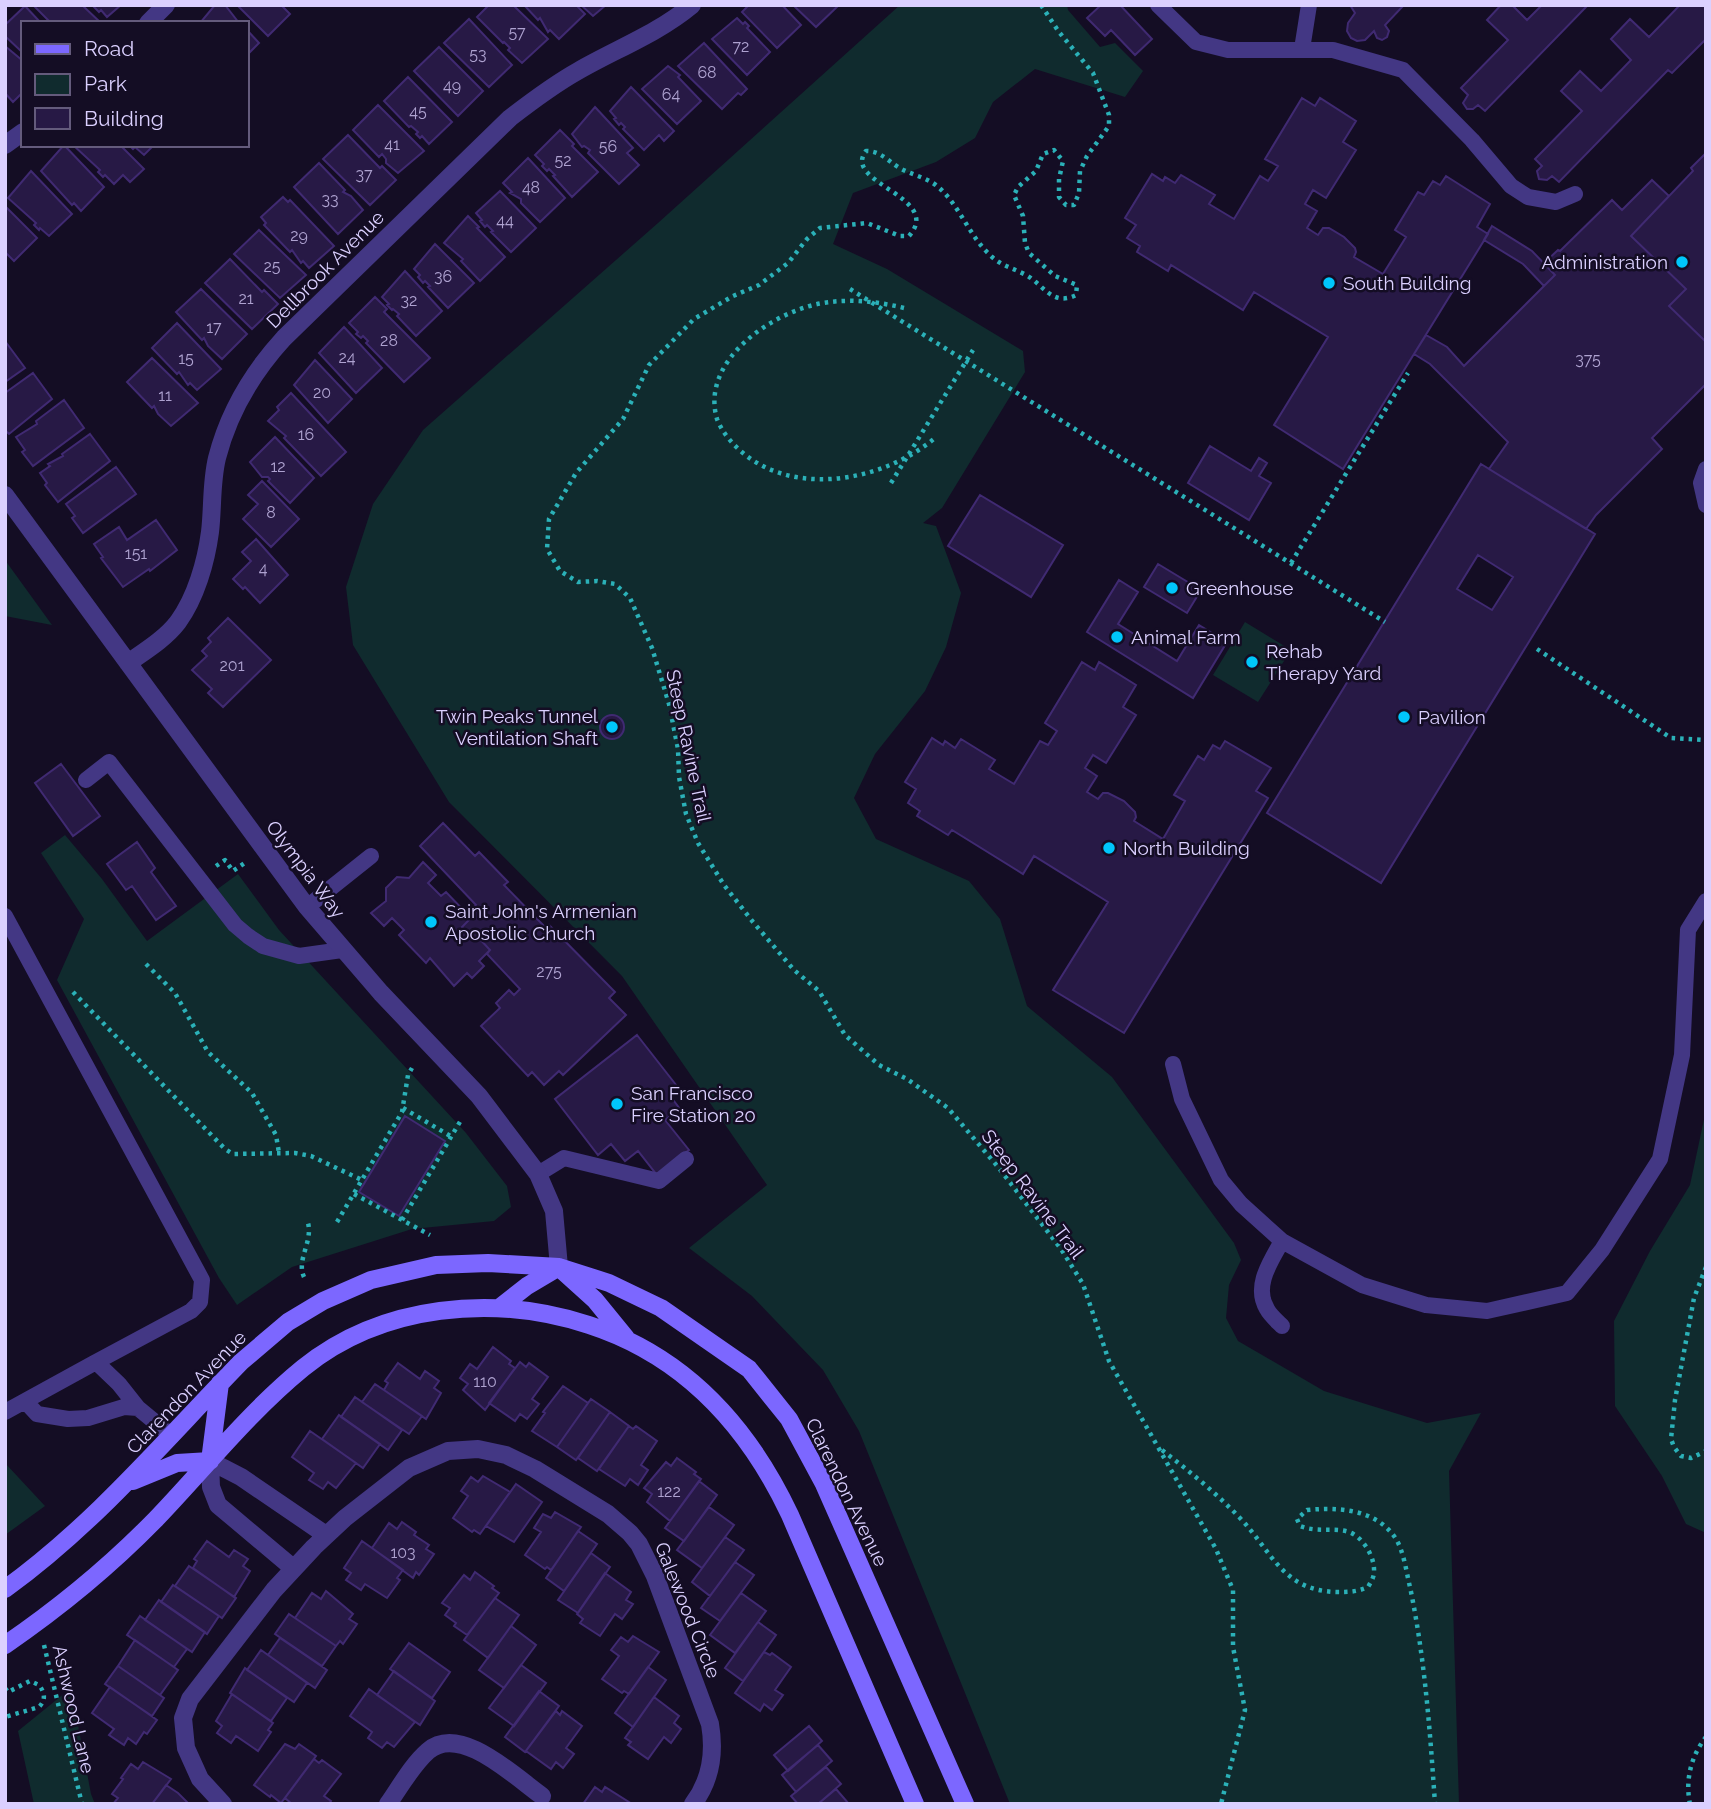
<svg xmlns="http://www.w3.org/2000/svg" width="1711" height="1809" font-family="Raleway,sans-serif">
	<rect width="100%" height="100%" fill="#140d24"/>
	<!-- green -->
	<path fill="#102b2e" d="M900,5H1067L1068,10L1100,47L1115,43L1143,71L1125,97L1035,69L993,102L975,138L936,162L853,193L833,244L887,269L1023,351L1025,372L942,508L923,523L936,526L961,593L946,647L925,691L875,754L854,798L876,839L969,881L1000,919L1027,1006L1112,1077L1234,1243L1241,1260L1229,1285L1226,1318L1238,1341L1324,1391L1427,1423L1481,1413L1449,1471L1459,1804H1010L859,1431L823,1370L752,1296L689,1248L767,1185L622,976L449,802L353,645L346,587L373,504L423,430L658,223Z
		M5,560L52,625L5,616Z
		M1245,622L1291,650L1258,702L1213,675Z
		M65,835L102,879L147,941L238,874L279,930L466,1133L507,1186L511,1207L494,1221L412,1229L292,1267L237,1305L219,1278L57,980L84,919L41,853Z
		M1706,1110V1533L1686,1524L1662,1476L1615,1406L1614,1321L1650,1251L1690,1185Z
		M5,1463L45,1506L5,1535Z
		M71,1688L91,1794L95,1804H34L18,1731Z"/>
	<!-- building -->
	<path fill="#271945" stroke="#402a72" stroke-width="2" fill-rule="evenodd" d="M33,5H82L101,23H51Z
		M96,5H121L107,17L101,10L99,12L94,7Z
		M215,5H225L239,23H200Z
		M237,5H281L290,14L268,36Z
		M489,5H513L548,39L522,63L508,50L510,48L504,42L503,43L477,17Z
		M524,5H576L585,14L559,39L550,30L548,32L540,18L538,20Z
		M581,5H606L593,16Z
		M749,5H782L801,25L777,48L742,12Z
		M793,5H839L816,27Z
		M1101,5H1120L1152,39L1135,55L1111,30L1105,36L1087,18Z
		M1350,5H1404L1385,25L1389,31L1387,37L1382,40L1377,38L1374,31L1365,40L1357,41L1351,38L1347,31L1348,23L1355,13Z
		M1501,5H1512L1527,20L1542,5H1588L1485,111L1478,105L1473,109H1467L1463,103L1468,95L1461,88L1508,40L1487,20Z
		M1680,5H1706V39L1672,73L1668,70L1559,182L1552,176L1547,180L1539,179L1537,171L1542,166L1535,159L1582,111L1561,91L1580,71L1601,91L1631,60L1611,39L1630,19L1649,37Z
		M25,6L41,23H23V53L5,36V25Z
		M737,18L743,24L745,22L749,26L747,28L770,52L747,75L712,39Z
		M469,19L512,65L489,87L444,43Z
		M247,30L259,43L247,55Z
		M704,43L747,89L741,95L738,93L722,109L678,66Z
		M5,46L23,61V92L13,102L5,93Z
		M439,47L483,91L458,116L414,71Z
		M668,66L680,75L678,77L701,101L677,124L642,89Z
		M408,77L452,122L429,144L422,136L420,138L416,134L418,132L411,126L409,127L384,101Z
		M631,87L674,131L664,141L659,135L644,150L623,129L625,127L621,123L619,125L614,119L616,118L610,111Z
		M1302,98L1315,106L1320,98L1356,121L1343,142L1356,150L1326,198L1313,190L1305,204L1317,211L1307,228L1318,235L1323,228H1329L1344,237L1355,248L1356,252L1354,257L1383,274L1406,237L1395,230L1418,192L1424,195L1433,181L1440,185L1446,176L1490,204L1477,227L1488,234L1343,469L1274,425L1328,337L1254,292L1243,310L1171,265L1168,271L1137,252L1140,246L1127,238L1136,225L1125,218L1152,174L1163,181L1165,177L1175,183L1181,175L1215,195L1209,204L1234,219L1260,176L1268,181L1278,166L1265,159Z
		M378,105L424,151L398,173L386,163V159L382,154L379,157L353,130Z
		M595,107L633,148L627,153L639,165L619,184L588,153L590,150L584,146L582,147L572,134Z
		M560,130L574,144L572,146L598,172L572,197L553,176L555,175L549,169L547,171L542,166L544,164L535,155Z
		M348,135L380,168L382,166L396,180L370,205L323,159Z
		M64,145L104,187L81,211L74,203L72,205L41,171Z
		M73,145H120L144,169L130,182L123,175L114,184L105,175L103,177L98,172L100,170Z
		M129,145H154L144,155L135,147L133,149Z
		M1706,153V342L1669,306L1686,289L1631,236L1693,171L1691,168Z
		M528,158L565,198L540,222L521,203V199L510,193L512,192L503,183Z
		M319,163L345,190L343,192L351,196L363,210L338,234L294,187Z
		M31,171L72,214L49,236L40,228L39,230L34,225L36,223L8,198Z
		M1652,180L1669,196L1631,236L1686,289L1669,306L1706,342V384L1652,438L1662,449L1596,515L1586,529L1489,469L1508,442L1430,364L1414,354L1426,335L1447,347L1464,366L1555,275L1544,263L1558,250L1560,251L1612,200L1622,210Z
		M500,191L536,228L511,252L491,232L493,231L487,225L485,227L480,221L482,220L476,213Z
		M283,197L288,202L290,200L334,246L309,268L303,261L301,263L292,250L290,252L264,225L266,223L261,217Z
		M5,206L37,238L14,261L5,252Z
		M468,216L479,227L477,228L505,257L480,281L461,261L463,259L444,243Z
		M1492,226L1532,251L1555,275L1544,286L1523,264L1484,240Z
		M259,230L306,275L280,298L234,254Z
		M435,244L474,283L448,308L428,287L430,286L425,281L423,283L418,277L420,275L414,269Z
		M230,259L262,292L264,290L278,304L252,329L205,283Z
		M405,271L442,311L416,336L397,316L399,314L393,309L392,310L387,305L389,304L382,297Z
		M201,289L247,334L222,359L208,346L204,338L202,340L176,312Z
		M375,297L387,309L384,312L430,358L404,382L366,343L368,341L363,336L361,338L356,334L358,332L349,323Z
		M177,323L221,369L197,390L190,383L188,385L179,372L177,374L152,348Z
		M344,327L382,368L356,393L319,353Z
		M5,341L25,368L5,382Z
		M152,358L198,403L171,426L158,414L154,406L152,408L127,382Z
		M315,360L352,399L328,423L294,385Z
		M33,373L52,399L9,434L5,430V393Z
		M291,393L346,452L321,476L284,438L286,436L268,421L279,410L277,407Z
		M64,400L84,428L33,466L22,452L25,450L16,437L37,424L36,421Z
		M90,434L110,461L58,502L45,485L47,483L40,473L50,466L48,464L63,456L62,454Z
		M275,437L314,478L290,503L268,481L270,479L268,477H262L250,462Z
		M1210,446L1251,471L1259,458L1267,463L1259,476L1271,483L1249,520L1188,483Z
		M1481,464L1595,534L1381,883L1267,813ZM1478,555L1513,577L1492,610L1457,589Z
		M116,467L136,494L83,533L72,518L75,516L66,504Z
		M262,481L299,519L271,547L243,519L258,504L248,495Z
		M980,495L1063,545L1031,597L948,546Z
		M156,520L177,550L150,571L149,569L123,587L101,558L103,557L94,544L119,527L127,540Z
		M256,539L288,575L260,603L245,587L243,589L233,579L251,561L242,552Z
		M1158,564L1201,590L1187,613L1144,587Z
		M1119,580L1138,592L1118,624L1177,661L1199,625L1227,642L1193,698L1087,632Z
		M228,618L271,660L223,707L208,693L212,689L192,670L207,656L202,651L211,642L208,638Z
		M1082,662L1095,670L1099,662L1136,685L1123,707L1136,715L1106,763L1093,755L1085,768L1097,776L1087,792L1098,799L1103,793H1108L1124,801L1135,812L1136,817L1134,821L1163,839L1185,801L1174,795L1198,756L1204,760L1213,745L1220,749L1225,741L1271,768L1256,791L1268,798L1124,1033L1053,990L1108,902L1034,856L1023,874L952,830L948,835L917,816L920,811L908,803L916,789L905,782L932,738L943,745L945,741L955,748L961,739L995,760L989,769L1014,784L1040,741L1048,745L1057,731L1045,723Z
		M600 727a12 12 0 1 1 24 0a12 12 0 1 1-24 0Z
		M61,764L100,816L73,836L35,783Z
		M443,823L475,856L479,852L508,882L504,885L546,928L549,925L615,992L609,998L626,1015L563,1075L559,1071L544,1085L532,1072L528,1076L481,1026L500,1008L496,1003L509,990L514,995L520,989L487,954L490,950L477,936L474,939L462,927L471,918L467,913L476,905L420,846Z
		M137,842L155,868L151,872L176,906L156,920L132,886L126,890L107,864Z
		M423,862L436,875L428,883L441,896L446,892L471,918L462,927L474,939L477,936L490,950L479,961L484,966L472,978L467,973L454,986L430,958L426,963L399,935L404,930L392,918L384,926L371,913L386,901V888L397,877L409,878Z
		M637,1035L680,1090L671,1097L680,1109L665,1120L689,1150L657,1175L638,1151L625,1161L611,1144L598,1155L555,1099Z
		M405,1116L445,1141L399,1216L359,1192Z
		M493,1347L511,1361L509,1364L515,1368L485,1410L463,1390L468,1384L460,1378L470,1364L477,1369Z
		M520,1362L526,1367L529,1363L548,1377L532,1399L539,1404L527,1419L520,1414L515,1421L489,1403Z
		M398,1363L420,1379L425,1371L439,1381L434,1388L441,1393L426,1419L384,1390L388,1383L385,1381Z
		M375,1384L422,1416L409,1434L362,1402Z
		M563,1386L588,1403L557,1447L532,1431L545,1413L543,1412Z
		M355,1397L402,1430L388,1450L341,1417Z
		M591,1399L610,1412L576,1460L557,1447Z
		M610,1412L629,1426L597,1471L578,1458Z
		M339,1415L380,1444L363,1468L322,1439Z
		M629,1426L633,1429L636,1426L657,1441L641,1465L648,1470L638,1485L630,1479L625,1486L599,1469Z
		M310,1431L356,1463L336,1488L328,1482L323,1489L309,1480L314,1473L292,1457Z
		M677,1458L696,1472L694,1474L701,1479L670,1521L647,1502L652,1494L644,1488L666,1462L671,1466Z
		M483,1476L510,1492L480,1534L474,1530L472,1532L453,1518L468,1496L461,1491L471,1477L478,1482Z
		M699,1481L717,1495L684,1541L665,1528Z
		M516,1484L542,1502L514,1542L486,1526Z
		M709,1507L734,1525L702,1568L677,1550Z
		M555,1512L581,1527L551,1570L547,1567L545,1569L525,1555L541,1532L534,1528L543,1514L551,1518Z
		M402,1522L416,1532L414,1535L429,1545L426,1549L434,1554L419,1575L416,1572L413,1578L372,1548L389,1523L397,1529Z
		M578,1531L597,1544L564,1591L546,1578Z
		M725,1537L744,1550L710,1596L692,1582Z
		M207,1541L229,1557L234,1550L248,1559L243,1566L250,1571L234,1597L193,1568L197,1561L194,1559Z
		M362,1541L403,1570L397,1578L400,1580L387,1598L365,1584L361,1590L346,1580L351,1573L344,1568Z
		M591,1553L610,1567L578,1613L558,1600Z
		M735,1562L754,1575L720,1621L701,1608Z
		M189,1566L236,1598L222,1618L175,1586Z
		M475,1572L494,1586L492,1588L499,1593L467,1635L454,1626L456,1623L445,1615L450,1608L442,1603L464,1575L470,1580Z
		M605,1573L631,1592L626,1600L633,1604L622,1619L615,1614L600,1636L580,1623L583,1619L577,1614Z
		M173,1585L219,1616L207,1634L161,1602Z
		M326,1591L353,1614L349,1619L357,1624L343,1644L340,1641L336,1646L295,1618L312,1593L321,1599Z
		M741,1593L766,1611L735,1653L710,1635Z
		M495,1598L519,1615L488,1658L464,1640Z
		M159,1600L205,1632L192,1652L145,1620Z
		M289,1614L336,1646L322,1666L275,1634Z
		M140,1616L187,1649L174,1667L127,1635Z
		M758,1622L776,1635L743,1681L725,1668Z
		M511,1626L536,1645L504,1688L479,1670Z
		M633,1636L659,1652L629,1694L624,1691L622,1693L602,1679L619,1656L611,1650L621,1637L628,1642Z
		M280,1638L327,1670L315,1688L268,1655Z
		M135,1640L178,1670L160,1695L118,1666Z
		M409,1643L450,1672L432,1698L390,1669Z
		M261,1650L307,1683L294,1702L247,1670Z
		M764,1652L770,1655L772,1653L791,1667L775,1690L783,1695L772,1710L764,1704L760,1711L735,1693Z
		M521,1665L546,1683L514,1726L489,1708Z
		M118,1666L164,1698L152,1716L105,1684Z
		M648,1667L666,1680L633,1727L615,1713Z
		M245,1668L287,1698L271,1721L230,1693Z
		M394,1671L435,1701L420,1725L377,1695Z
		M110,1687L157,1720L147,1734L144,1732L136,1744L128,1738L124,1745L109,1735L114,1729L92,1713Z
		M369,1689L415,1722L394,1747L387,1742L382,1748L368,1738L372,1732L350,1716Z
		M539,1691L559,1706L525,1752L505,1737Z
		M232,1694L273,1723L268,1730L271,1732L258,1751L236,1736L231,1743L217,1733L222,1726L216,1721Z
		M654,1697L679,1716L674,1723L681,1729L671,1743L664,1737L648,1759L628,1745L631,1742L625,1738Z
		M556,1711L560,1715L562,1711L582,1726L566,1748L574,1754L563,1768L556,1762L551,1769L526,1751Z
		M809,1726L822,1741L788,1771L774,1755Z
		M285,1744L295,1749L299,1744L316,1756L281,1803L271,1795L270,1797L254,1785Z
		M818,1745L832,1761L796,1792L782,1775Z
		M314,1759L319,1763L322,1760L341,1774L324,1796L331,1801L329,1804H292L285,1798Z
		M143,1762L171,1779L152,1804H113L118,1798L112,1794L123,1779L121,1778L131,1764L138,1769Z
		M826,1767L841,1784L818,1804H798L791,1796Z
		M166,1785L178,1793L189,1804H152Z
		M595,1787L602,1792L605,1787L632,1804H583Z
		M836,1789L849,1804H818Z"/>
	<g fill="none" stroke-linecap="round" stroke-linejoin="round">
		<!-- path -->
		<path stroke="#2bb1b8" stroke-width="4.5" stroke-dasharray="3.5 5" stroke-linecap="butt" d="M1041,5L1059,32L1093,73L1109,115V126L1087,156L1080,171L1079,193L1074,205H1066L1059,197V179L1063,161L1054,150L1043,154L1036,171L1018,187L1014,195L1023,216L1025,243L1029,253L1055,276L1077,285L1076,295C1052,307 1043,284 1026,275C1013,268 999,265 989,254C968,234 959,204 937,186C926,177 911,175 898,167C887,160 880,151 866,151C841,183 944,197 909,236H900L867,223L820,228L807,239L788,263L759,285L733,296L694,319L649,365L623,419L576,473L549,519L547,549L560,571L578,582L597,581L615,584L630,598L652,648L669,704L678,749L679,777L686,814L698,843L724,885L753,922L794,970L819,991L845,1035L879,1065L907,1079L948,1108L998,1167L1061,1249L1083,1284L1109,1361L1216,1549L1233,1590V1647L1245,1710L1221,1804
			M850,289L1385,622
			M904,308C880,302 854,299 830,302C779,307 699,358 717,419C722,432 732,444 743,453C797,498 885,480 935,438
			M891,483L973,350
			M1291,563L1408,373
			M1537,649L1671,738L1706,740
			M216,866L225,860L233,871L246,862
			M146,964L175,993L208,1052L252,1093L276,1135L279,1153
			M73,992L225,1149L233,1154L295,1153L311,1156L362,1180
			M403,1108L452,1137
			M354,1194L430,1235
			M402,1220L461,1120
			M337,1222L402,1112L408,1075L412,1068
			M1706,1267L1694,1298L1675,1400L1671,1439L1674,1447L1681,1456L1691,1458L1706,1451
			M304,1277C296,1260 313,1242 308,1223
			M1162,1450C1189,1471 1215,1492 1239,1517C1272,1551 1282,1591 1337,1592C1349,1592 1357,1592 1368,1587C1371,1582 1374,1577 1374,1572C1375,1557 1363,1537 1349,1532C1333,1527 1318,1533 1300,1526L1297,1519L1307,1510C1338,1507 1374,1509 1394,1536C1404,1550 1406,1571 1410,1587C1425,1659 1430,1731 1435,1804
			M44,1645L82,1804
			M5,1688L8,1692L30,1681L39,1685C45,1693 46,1700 39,1707L5,1717
			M1690,1804C1685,1780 1691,1756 1706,1737"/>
		<!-- lane -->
		<path stroke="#433784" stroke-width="16" d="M1158,5L1196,42L1228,50H1333L1403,70L1472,140L1511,186L1528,197L1556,202L1575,194
			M1302,49L1309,5
			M1706,469L1701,483L1706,505
			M86,780L109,762L235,925L248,936L263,946L299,956L342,950
			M307,907L371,856
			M5,916L202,1280L200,1302L191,1311L96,1362L119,1384L138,1408L172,1436
			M1173,1064L1182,1099L1221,1180L1241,1204L1282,1241L1362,1285L1426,1305L1487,1311L1567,1293L1602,1250L1660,1159L1682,1055L1688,930L1706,901
			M538,1174L564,1158L659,1181L686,1159
			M1282,1241C1271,1261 1253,1286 1267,1309C1270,1315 1277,1321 1282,1326
			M25,1401L96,1362
			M5,1412L25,1401L37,1414L68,1419L88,1418L124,1407L138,1408"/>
		<!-- street -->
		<path stroke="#433784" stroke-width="18" d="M148,23L166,5
			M5,145L23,132
			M5,495L307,907L381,993L479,1096L538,1174L554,1211L559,1267
			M128,663C145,651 165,639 178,622C196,597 206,562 210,532C213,507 211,483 217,458C229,411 252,373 284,338L510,118C532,101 553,85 578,71C616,49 657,34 692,5
			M293,1568L218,1505L211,1487L210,1461L241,1477L326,1535
			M223,1804L200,1779L186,1748L183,1718L190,1699L274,1590L314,1547L345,1518L409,1468L448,1451L478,1449L506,1455L535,1469L608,1514L630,1533L639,1544L655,1576L710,1724C715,1753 711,1780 693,1804
			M388,1804C400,1787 412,1765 428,1751C460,1723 515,1777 542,1796"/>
		<!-- secondary -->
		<path stroke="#7c67ff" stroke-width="18" d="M564,1272L595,1300L626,1338
			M499,1308L527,1286L559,1267
			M210,1461L220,1383
			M133,1481L177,1463L210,1461
			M5,1589C95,1524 164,1441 241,1362L288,1322L323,1301L371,1280L436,1265L488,1263L559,1267L609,1283L661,1308L749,1369L789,1419L824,1484L965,1804
			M5,1645C59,1608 109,1567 155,1520C204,1469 248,1413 303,1368C382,1304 494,1294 589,1325C685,1356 748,1426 790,1515L915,1804"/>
	</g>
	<!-- markers -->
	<g fill="#00c6fb" stroke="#140d24" stroke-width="2.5">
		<circle cx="1682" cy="262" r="7"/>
		<circle cx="1329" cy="283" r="7"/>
		<circle cx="1172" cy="588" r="7"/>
		<circle cx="1117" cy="637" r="7"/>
		<circle cx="1252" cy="662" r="7"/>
		<circle cx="1404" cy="717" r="7"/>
		<circle cx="612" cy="727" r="7"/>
		<circle cx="1109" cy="848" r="7"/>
		<circle cx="431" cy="922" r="7"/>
		<circle cx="617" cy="1104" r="7"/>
	</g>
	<g text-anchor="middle" stroke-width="5" stroke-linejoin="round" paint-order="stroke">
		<!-- number labels -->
		<g font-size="16" fill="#aea2d0">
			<text x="517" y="38">57</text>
			<text x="741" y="52">72</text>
			<text x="478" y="60">53</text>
			<text x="707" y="78">68</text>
			<text x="452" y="91">49</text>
			<text x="671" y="100">64</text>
			<text x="418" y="117">45</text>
			<text x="392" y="150">41</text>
			<text x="608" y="152">56</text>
			<text x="563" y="166">52</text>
			<text x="364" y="180">37</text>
			<text x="531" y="193">48</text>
			<text x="330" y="205">33</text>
			<text x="505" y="226">44</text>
			<text x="299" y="241">29</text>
			<text x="272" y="272">25</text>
			<text x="443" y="282">36</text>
			<text x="246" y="304">21</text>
			<text x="409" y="306">32</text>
			<text x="214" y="333">17</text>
			<text x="389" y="346">28</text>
			<text x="347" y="363">24</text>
			<text x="186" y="364">15</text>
			<text x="1588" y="365">375</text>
			<text x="322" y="398">20</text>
			<text x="165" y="401">11</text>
			<text x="306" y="440">16</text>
			<text x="278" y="472">12</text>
			<text x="271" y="518">8</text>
			<text x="136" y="559">151</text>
			<text x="263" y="574">4</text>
			<text x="232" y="671">201</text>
			<text x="549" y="977">275</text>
			<text x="485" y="1387">110</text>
			<text x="669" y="1497">122</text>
			<text x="403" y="1558">103</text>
		</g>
		<!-- poi labels -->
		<g font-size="19" fill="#dbd0ff" stroke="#140d24" text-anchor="start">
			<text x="1668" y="269" text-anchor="end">Administration</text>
			<text x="1343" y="290">South Building</text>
			<text x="1186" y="595">Greenhouse</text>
			<text x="1131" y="644">Animal Farm</text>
			<text x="1266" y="658">Rehab<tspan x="1266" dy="22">Therapy Yard</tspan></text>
			<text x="598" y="723" text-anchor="end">Twin Peaks Tunnel<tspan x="598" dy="22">Ventilation Shaft</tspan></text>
			<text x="1418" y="724">Pavilion</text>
			<text x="1123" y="855">North Building</text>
			<text x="445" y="918">Saint John's Armenian<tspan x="445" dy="22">Apostolic Church</tspan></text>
			<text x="631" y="1100">San Francisco<tspan x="631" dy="22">Fire Station 20</tspan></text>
		</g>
		<!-- street labels -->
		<g font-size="19" fill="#dbd0ff" stroke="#140d24">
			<text transform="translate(325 269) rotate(-45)" y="7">Dellbrook Avenue</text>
			<text transform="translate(689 746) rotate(78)" y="7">Steep Ravine Trail</text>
			<text transform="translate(306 869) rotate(53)" y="7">Olympia Way</text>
			<text transform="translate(1033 1194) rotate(53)" y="7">Steep Ravine Trail</text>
			<text transform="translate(186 1392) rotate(-46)" y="7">Clarendon Avenue</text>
			<text transform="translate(847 1492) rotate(64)" y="7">Clarendon Avenue</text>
			<text transform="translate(688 1610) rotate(68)" y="7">Galewood Circle</text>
			<text transform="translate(74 1709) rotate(77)" y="7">Ashwood Lane</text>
		</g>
	</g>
	<!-- border -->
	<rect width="1711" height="1809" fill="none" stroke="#dbd0ff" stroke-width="14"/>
	<!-- legend -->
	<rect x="21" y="21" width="228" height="126" fill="#140d24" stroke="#645b7c" stroke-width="2"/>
	<rect x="35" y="44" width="35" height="10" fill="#7c67ff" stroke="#645b7c" stroke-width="2"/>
	<text x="84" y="56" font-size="21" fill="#dbd0ff">Road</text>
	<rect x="35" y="74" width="35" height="21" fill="#102b2e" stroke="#645b7c" stroke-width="2"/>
	<text x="84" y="91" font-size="21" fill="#dbd0ff">Park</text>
	<rect x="35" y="108" width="35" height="21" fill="#271945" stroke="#645b7c" stroke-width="2"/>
	<text x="84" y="126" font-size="21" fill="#dbd0ff">Building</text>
</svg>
